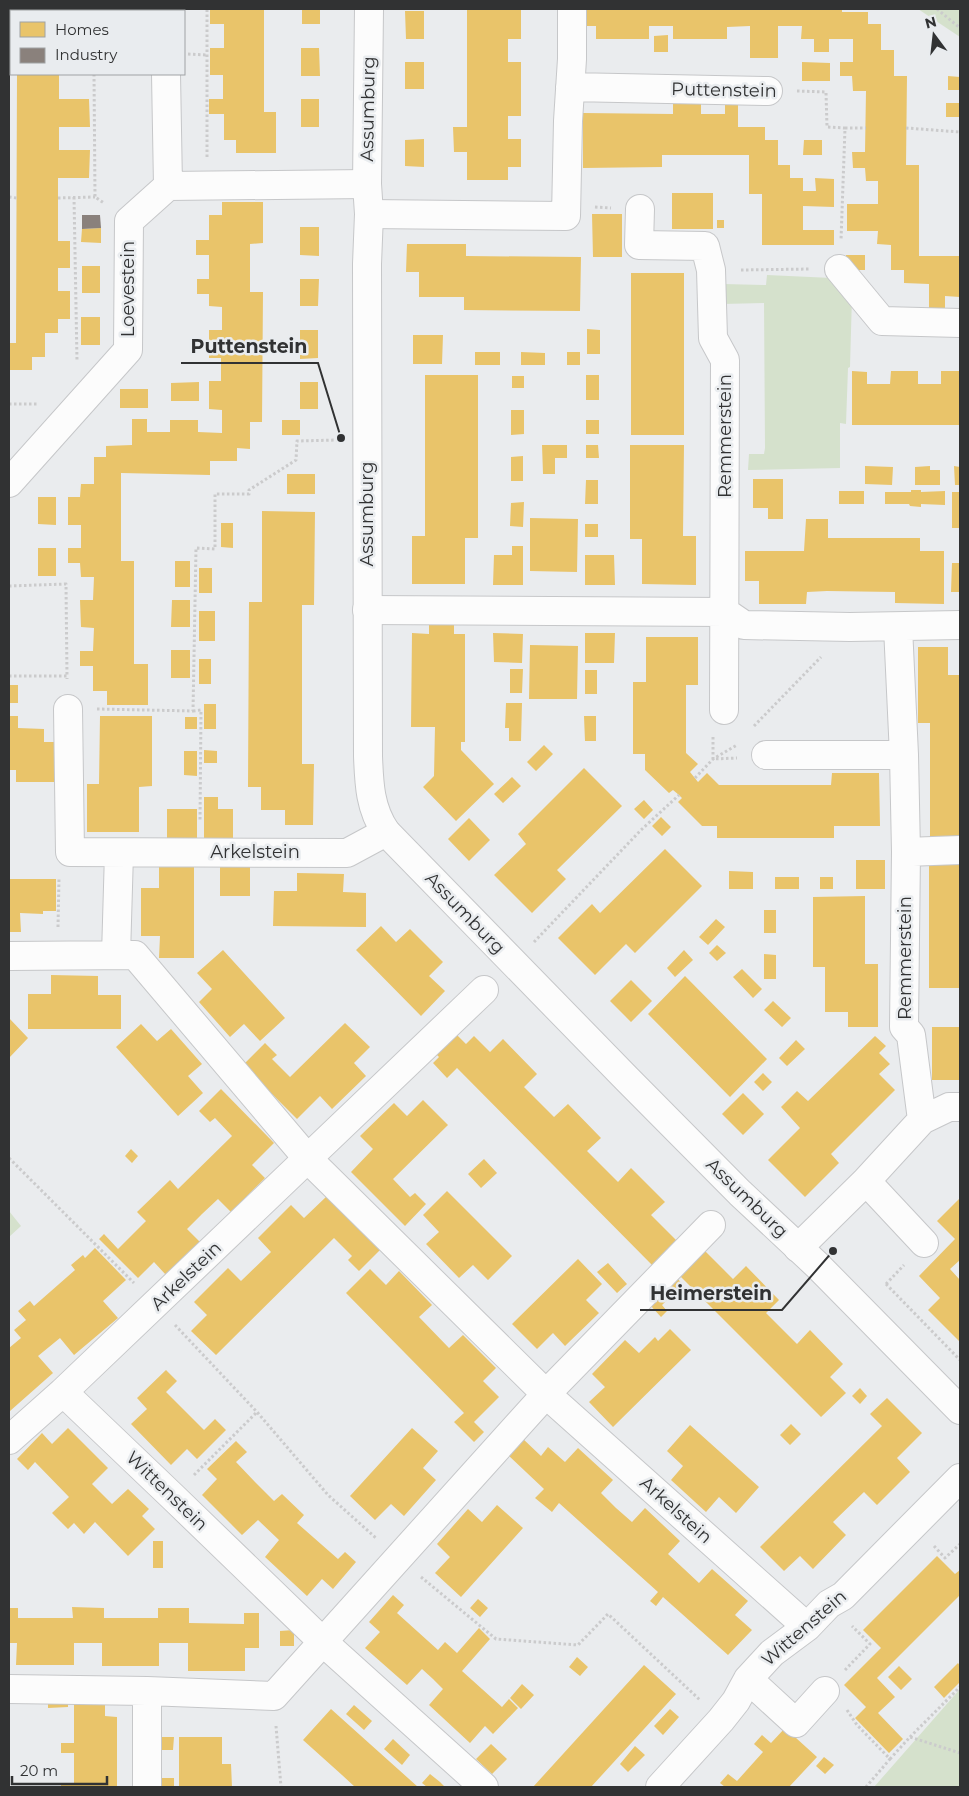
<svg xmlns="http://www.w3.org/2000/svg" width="969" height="1796" font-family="Montserrat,sans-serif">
	<rect width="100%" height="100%" fill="#eaecee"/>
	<!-- green -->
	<path fill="#d5e1cc" d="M918,9H960V37Z
		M767,275L832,278L852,296L850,367L848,368L846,424L840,423V468L748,470L749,454H764L765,448L764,303L722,304L723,284L766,285Z
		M9,1211L21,1226L9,1237Z
		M960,1689V1787H874Z"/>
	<!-- homes -->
	<path fill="#e9c46a" d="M210,9H264V112H276V153H236V140H224V114H209V99H223V75H210V48H224V24H210Z
		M302,9H320V24H302Z
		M467,9H521V39H508V62H521V116H508V139H521V167H508V180H467V152H454L453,127H467Z
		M583,9H842V12H868V24H881V50H894V76H907L906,165H919V256H960V297L945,296V310H929V284L904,283V270H891V245L877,244L878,231H847V204H878V181H866L865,168H853L852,152H865L866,91H853L852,76H840V62H853V39H829V52H814V39H801L802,26H778V58H750V26L727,27V39H673V26H649V39H596V26H583Z
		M405,11H424V39H406Z
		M9,21H11V50H9Z
		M668,35V52H654V36Z
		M301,48H319L320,76H301Z
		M405,62H424V89H405Z
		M802,62L830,63V81H802Z
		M17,74H59V99H89L90,127H59V150H90L89,178H58V241H70V268H58V291H70V319H58V333H45V357H32V370H9V343H16Z
		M948,76L960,77V90H948Z
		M301,99H319V127H301Z
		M673,100H701V114H725V101H738V127H765V140H778V165H790V178H803V191H816L815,178L834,179V207L803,206V230H834V245H762V194H749V155H662V167L583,168V113L673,114Z
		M946,103H960V117H946Z
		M424,139V167L405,166V140Z
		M804,140H822V155H803Z
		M672,193H713V229H672Z
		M222,202H263V243L250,244V292H263L262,422H250V449L237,448V461H210V475L121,473V561H134V664H148V705H107V691H93V666H80V651H93L94,628L81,627L80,600H93L94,577H81L80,563H68V548H81V525H68V497H80L81,484H94V457H106V446L132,445V419H147V432H170V420H198V432L222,433V410L209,409V381H221V358H209V330H222V307L209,306V294H197V279H209V255H196V240H209V215H222Z
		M592,214H622V257H593Z
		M717,220H724V228H717Z
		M300,227H319V256L300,255Z
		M101,228V243L81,242L82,229Z
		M407,244H466V256L581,257L580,311L464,310V297H419V272H406Z
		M846,255H865V270H847Z
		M82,266H100V293H82Z
		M631,273H684V435H631Z
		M300,279H319L318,306H300Z
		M81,317H100V345H81Z
		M587,329L600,330V354H587Z
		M300,330H318V358L300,359Z
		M413,335H443L442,364H413Z
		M475,352H500V365H475Z
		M521,352L545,353V365H521Z
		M567,352H580V365H567Z
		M852,371L867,372V384H890L891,371H918V384H941V371H960V425H852Z
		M425,375H478V538H465V584H412V536H425Z
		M586,375H599V400H586Z
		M512,376H524V388H512Z
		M199,382V401H171V383Z
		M300,382H318V409H300Z
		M120,389H148V408H120Z
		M511,410H524V434L511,435Z
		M282,420H300V435H282Z
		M586,420H599V434H586Z
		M542,445H567V458H555V474H543Z
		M586,445H598L599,458H586Z
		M630,445H684L683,536H696V585L642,584V539H630Z
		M523,456V481H511V457Z
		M865,466L893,467L892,485L865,484Z
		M930,466V470H940V485H915V467Z
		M954,466L960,467V485H955Z
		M287,474H315V494H287Z
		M753,479H783V519H768V508H753Z
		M586,480H598V504H585Z
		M911,490H921V492L945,491V505L921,504V507L910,506L909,504H885V492H911Z
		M839,491H864V504H839Z
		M952,492H960V528H952Z
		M38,497H56V525L38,524Z
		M524,502L523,527L510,526L511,503Z
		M262,511L315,512L314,605H302V764H314L313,825H285V810H261V787H248L249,602H262Z
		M530,518L578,519L577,572L530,571Z
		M806,519H828V538H920V551H944V604L895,603V592L827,591L807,592L806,604H759V581H745V551H804Z
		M221,523H233V548L221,547Z
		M585,524H598V537H585Z
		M512,546H523V585H493L494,555H512Z
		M38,548H56V576H38Z
		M585,555H614L615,585H585Z
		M175,561H190V587H175Z
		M952,563H960V592H951Z
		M199,568H212V593H199Z
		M172,600H190V627H171Z
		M199,611H215V641H199Z
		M429,621H454V634H465V742H461V750L494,784L456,821L423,787L434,776L435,727H411L412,633L429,634Z
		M493,633L523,634L522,663L494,662Z
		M585,633H615L614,663H585Z
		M646,637H698V685H686V753L698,764L690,772L698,782L707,773L719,785H831L832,773H879L880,826H834V838H717V826H702L678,802L682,798L679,795L673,790L669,793L645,770V754H633V682H646Z
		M530,645L578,646L577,699H529Z
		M918,647H948V675H960L959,842H930V723H918Z
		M171,650H190V678H171Z
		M199,659H211V684H199Z
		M510,669H523L522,693H510Z
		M585,670H597V694H585Z
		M9,685H18V703H9Z
		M506,703H522L521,741H509V728H505Z
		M204,704H216V729H204Z
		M9,716H18V728L44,729V742H57V782H16V770H9Z
		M100,716H152V786L139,787V832H87V784H99Z
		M584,716H596V741H585Z
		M185,717H197V729H185Z
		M544,745L553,754L536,771L527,762Z
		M204,750L217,751V763H204Z
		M184,751H197V776L184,775Z
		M584,768L622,806L557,870L566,879L532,913L494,875L526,844L518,834Z
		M512,777L521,786L503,803L494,794Z
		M204,797H218V809H233V839H204Z
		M644,800L653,810L644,819L634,809Z
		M167,809H197V839L167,838Z
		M661,817L671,827L662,836L652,826Z
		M469,818L490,840L469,861L448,839Z
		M665,849L702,886L635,953L626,944L595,975L558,938L592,904L600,913Z
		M856,860H885V889H856Z
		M929,861H959L960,988H929Z
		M159,866H194V958H159L160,936H141V888H159Z
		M220,866H250V896H220Z
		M729,871L753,872V889H729Z
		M297,873L344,874L343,892L366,893V927L273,926L274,891H297Z
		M775,877H799V889H775Z
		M820,877H833V889H820Z
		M9,879H56V911H43V914L20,913L21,932H9Z
		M865,896V964H878V1027H848V1012H825V967H813V897Z
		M764,910H776V933H764Z
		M716,919L725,927L708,945L699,937Z
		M381,926L396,942L410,929L443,962L429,976L445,991L421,1016L356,950Z
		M717,945L726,953L717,961L709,953Z
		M223,950L285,1018L260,1041L244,1024L230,1037L199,1002L212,989L197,973Z
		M684,950L693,960L675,977L667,968Z
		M764,954L776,955V979H764Z
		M742,969L762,989L753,998L733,977Z
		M51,975L98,976V995H121V1029H28V994H51Z
		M685,976L767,1059L730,1097L648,1014Z
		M631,980L652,1001L631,1022L610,1001Z
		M773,1001L791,1018L782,1027L764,1010Z
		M9,1018L28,1038L9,1058Z
		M345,1023L370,1047L354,1063L366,1076L332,1109L320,1096L297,1119L243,1065L265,1043L277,1055L272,1059L290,1077Z
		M141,1024L157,1041L171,1029L202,1064L188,1076L203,1093L178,1116L116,1047Z
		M932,1027H960V1080H932Z
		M455,1033L466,1044L474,1036L490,1052L503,1039L537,1074L524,1087L554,1117L568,1104L601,1138L587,1151L618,1182L631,1168L665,1202L651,1215L679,1243L654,1267L457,1068L447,1078L433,1063L439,1057L435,1053Z
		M875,1036L886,1046L879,1053L890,1064L879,1074L895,1090L831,1154L839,1163L805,1197L768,1160L800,1128L781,1107L797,1091L808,1101Z
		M796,1040L805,1049L787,1066L779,1058Z
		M763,1073L772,1082L763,1091L754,1082Z
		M221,1089L274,1143L252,1165L265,1178L231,1212L218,1199L202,1214L187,1229L200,1242L166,1275L154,1262L138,1278L99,1239L104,1234L118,1249L146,1221L137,1212L170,1180L178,1189L232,1136L215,1118L210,1122L199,1111Z
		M743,1093L764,1114L743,1135L722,1114Z
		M423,1100L448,1125L393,1179L410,1197L415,1193L426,1204L405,1226L351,1172L373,1149L360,1136L394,1103L407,1116Z
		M131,1149L138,1156L132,1163L125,1156Z
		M484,1159L497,1173L481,1188L468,1174Z
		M447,1191L512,1256L488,1280L473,1265L459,1278L426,1244L439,1232L423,1215Z
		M327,1196L380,1250L359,1271L348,1260L352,1256L334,1238L216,1355L191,1331L207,1315L194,1302L228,1268L241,1281L271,1252L258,1238L291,1205L304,1218Z
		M960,1198V1260L950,1269L960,1280V1342L928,1310L940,1298L919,1276L955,1239L937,1221Z
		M95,1248L126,1280L103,1301L118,1318L74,1355L60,1338L38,1356L53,1373L10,1411L9,1348L21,1338L14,1330L26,1320L18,1311L30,1301L34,1306L75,1270L71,1265L83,1255L85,1258Z
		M705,1251L733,1279L746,1266L779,1300L766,1313L797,1344L810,1330L843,1364L830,1377L846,1393L821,1417L680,1276Z
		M578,1259L602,1284L586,1300L599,1313L565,1346L553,1333L537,1349L512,1324Z
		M608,1263L627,1284L617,1293L597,1272Z
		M370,1269L386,1285L399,1271L432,1305L419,1317L449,1348L463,1335L496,1368L483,1381L499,1397L474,1422L484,1432L474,1442L454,1422L464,1413L346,1293Z
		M677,1278L683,1285L662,1305L667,1311L661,1317L650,1305Z
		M670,1329L691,1350L613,1427L589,1402L605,1387L592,1374L625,1340L639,1353L655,1337L658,1341Z
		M166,1370L177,1381L166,1392L204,1430L215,1419L226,1430L197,1459L187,1449L171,1465L131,1424L147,1409L137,1398Z
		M860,1388L867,1396L860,1404L852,1396Z
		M887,1398L922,1433L897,1458L910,1472L877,1505L864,1492L833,1522L846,1535L813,1569L800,1556L784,1571L760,1547L882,1426L870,1414Z
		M791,1424L801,1434L790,1445L780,1435Z
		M690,1425L759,1487L736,1513L719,1497L706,1512L671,1480L683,1466L667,1451Z
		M68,1428L108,1468L92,1484L112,1504L128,1489L149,1509L142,1516L155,1529L128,1556L95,1522L84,1534L74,1523L68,1529L52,1513L69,1497L35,1462L28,1470L17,1459L42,1433L52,1444Z
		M412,1428L438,1451L423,1468L436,1480L404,1516L391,1504L375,1520L350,1496Z
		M521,1437L541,1456L548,1447L565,1462L578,1448L613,1480L601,1493L616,1508L632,1522L645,1508L680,1541L668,1554L699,1583L712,1569L748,1601L735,1615L752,1630L728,1655L663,1597L656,1606L650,1601L658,1592L559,1503L552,1512L535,1498L544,1489L506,1453Z
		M236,1441L247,1452L236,1462L255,1482L274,1501L282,1494L304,1515L297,1523L338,1559L345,1552L356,1562L333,1589L322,1579L307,1596L265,1557L279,1540L258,1520L242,1535L202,1495L217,1479L207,1469Z
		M497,1505L523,1528L461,1597L435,1573L450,1557L437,1544L468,1509L482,1522Z
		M153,1541H163V1568H153Z
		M937,1556L955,1574L960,1570V1595L877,1678L895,1697L878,1713L903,1739L889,1753L855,1718L866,1707L844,1685L881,1648L863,1630Z
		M393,1595L404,1605L397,1613L438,1650L445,1642L457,1653L479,1628L490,1639L462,1671L502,1707L509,1699L518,1708L493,1734L485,1726L470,1743L429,1705L443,1689L433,1679L422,1669L407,1685L365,1648L380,1632L369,1622Z
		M478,1599L488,1608L480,1617L470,1608Z
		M72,1607L104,1608V1618H158V1608H189V1623L244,1624V1613H259V1648H245V1671H188V1643H159V1666H102V1643H74V1665H16L17,1643H9V1608H18V1618H73Z
		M294,1630V1646H280V1631Z
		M577,1657L588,1667L580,1676L569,1667Z
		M958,1663L960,1666V1682L944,1698L934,1687Z
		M644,1665L676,1694L591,1787H533Z
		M899,1666L912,1679L901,1690L888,1677Z
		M522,1684L534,1695L521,1709L510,1698Z
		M48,1696H68V1707L48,1708Z
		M74,1698H105V1716L117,1717V1787H61V1784H74V1753H61V1743H74Z
		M354,1705L372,1721L364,1730L346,1714Z
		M331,1709L370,1744L418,1787H355L342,1775L303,1740Z
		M670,1709L679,1717L663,1735L654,1726Z
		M785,1728L817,1757L789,1787H725L720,1783L728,1774L737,1781L763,1752L754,1744L762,1735L771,1743Z
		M161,1737H174L173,1750H161Z
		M179,1737H222V1764H231L232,1787H179Z
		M393,1739L410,1755L402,1765L384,1749Z
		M491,1744L507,1759L492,1774L476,1759Z
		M635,1746L645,1755L628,1772L620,1764Z
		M824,1757L834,1765L825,1774L816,1766Z
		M430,1774L440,1782L445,1787H427L422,1783Z
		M161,1778H174V1787H161Z"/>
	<!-- industry -->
	<path fill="#8a817c" d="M82,215H100L101,228L82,229Z"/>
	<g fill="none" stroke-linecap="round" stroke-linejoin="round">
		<!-- minor casing -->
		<g stroke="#c6c7c9" stroke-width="30">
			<path id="minor" d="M164,9V11
				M570,87L768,91
				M168,186L367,184
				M640,209L639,245L705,246L711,270L713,338L725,360L724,710
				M369,214L566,216L568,121L572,59V9
				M839,269L882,321L960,323
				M9,483L128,350L129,221L168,186L166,74
				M367,610L725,612L744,625L850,627L960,625
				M898,627L904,755L906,852L904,1027L911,1035L922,1120
				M68,709L70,852L347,853L386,832
				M766,755H904
				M906,852L960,850
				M116,955L119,853
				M9,956L135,955L308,1159L546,1394L807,1627
				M866,1181L924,1243
				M798,1248L866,1181L922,1120L949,1107H960
				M63,1392L484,990
				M9,1440L63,1392L173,1497L323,1642L484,1787
				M748,1679L796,1723L825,1691
				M9,1689L147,1691L274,1696L546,1394L711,1225
				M147,1691V1787
				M660,1787L721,1720L736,1701L748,1679L772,1653L807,1627L829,1604L843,1596L960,1478"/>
		</g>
		<!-- tertiary casing -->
		<g stroke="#c6c7c9" stroke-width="30">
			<path id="tertiary" d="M369,9L367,184L369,214L367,264L368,756C369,784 370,809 386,832L627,1079L740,1193L817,1265L960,1410"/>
		</g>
		<!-- path -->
		<path stroke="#cbcbcc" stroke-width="3" stroke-dasharray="2.5 2.5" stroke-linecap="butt" d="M937,9L960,28
			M95,11L96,9
			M188,54L207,55
			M94,74L95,197L104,203
			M797,91L826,92L827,127L845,128L841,240
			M845,128H866
			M906,128L960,132
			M207,157V9
			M9,197L17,198
			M74,197L77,361
			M58,198L95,197
			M595,207L611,208
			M741,270L810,269
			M9,404H38
			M9,586L66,584L67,676
			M9,676H67V679
			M97,709L193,711L196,548L215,549V494H249V490L296,460L297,441L337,440
			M193,711L201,710L200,822
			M754,726L821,657
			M713,737V759L737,758
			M695,778L713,759L737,745
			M58,927L59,878
			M534,942L641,830L679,795
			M9,1158L134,1283
			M886,1284L960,1360
			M886,1284L904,1265
			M175,1325L257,1412L328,1495L376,1538
			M194,1475L257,1412
			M934,1546L945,1558L960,1544
			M421,1577L496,1639L578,1645L608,1614L700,1700
			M845,1670L870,1644L852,1626
			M847,1710L857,1725L890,1759L866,1787
			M276,1726L281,1787
			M910,1737L960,1687
			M890,1759L910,1737L960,1753"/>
		<!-- minor -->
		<use href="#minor" stroke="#fcfcfc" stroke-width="28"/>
		<!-- tertiary -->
		<use href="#tertiary" stroke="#fcfcfc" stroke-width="28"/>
	</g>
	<g text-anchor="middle" stroke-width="5" stroke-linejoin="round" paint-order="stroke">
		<!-- street labels -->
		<g font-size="18" fill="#313233" stroke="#e9ecef">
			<text transform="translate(724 90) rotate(1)" y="6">Puttenstein</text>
			<text transform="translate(368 109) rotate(-89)" y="6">Assumburg</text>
			<text transform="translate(128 289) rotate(-90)" y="6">Loevestein</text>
			<text transform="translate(725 436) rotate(-90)" y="6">Remmerstein</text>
			<text transform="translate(367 514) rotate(-90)" y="6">Assumburg</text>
			<text x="255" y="858">Arkelstein</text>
			<text transform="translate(465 913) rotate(46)" y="6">Assumburg</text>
			<text transform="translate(905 958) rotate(-90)" y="6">Remmerstein</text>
			<text transform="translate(747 1198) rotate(44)" y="6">Assumburg</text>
			<text transform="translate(186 1276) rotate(-44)" y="6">Arkelstein</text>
			<text transform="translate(167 1491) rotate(44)" y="6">Wittenstein</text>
			<text transform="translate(676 1510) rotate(42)" y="6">Arkelstein</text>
			<text transform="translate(804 1628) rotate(-41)" y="6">Wittenstein</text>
		</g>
	</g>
	<!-- callouts -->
	<path fill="none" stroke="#313233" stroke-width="2" d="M341 438L318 363H181M833 1251L782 1310H640"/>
	<g fill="#313233" stroke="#e9ecef" stroke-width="2">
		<circle cx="341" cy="438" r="5"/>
		<circle cx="833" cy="1251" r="5"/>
	</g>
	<g font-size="19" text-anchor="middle" font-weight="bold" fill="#313233" stroke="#e9ecef" stroke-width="5" stroke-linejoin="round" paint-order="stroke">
		<text x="249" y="353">Puttenstein</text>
		<text x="711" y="1300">Heimerstein</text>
	</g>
	<!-- border -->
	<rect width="969" height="1796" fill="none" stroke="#313233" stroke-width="20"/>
	<!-- legend -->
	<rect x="10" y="10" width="175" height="65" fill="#e9ecef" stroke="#9fa2a4"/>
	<rect x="20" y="22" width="25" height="15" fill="#e9c46a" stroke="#9fa2a4"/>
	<text x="55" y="35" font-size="15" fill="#313233">Homes</text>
	<rect x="20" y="48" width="25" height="15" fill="#8a817c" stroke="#9fa2a4"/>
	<text x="55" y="60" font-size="15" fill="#313233">Industry</text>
	<!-- north arrow -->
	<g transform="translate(934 35) rotate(345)" stroke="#e9ecef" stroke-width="4" paint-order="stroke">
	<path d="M0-4L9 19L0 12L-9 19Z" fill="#313233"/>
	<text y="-8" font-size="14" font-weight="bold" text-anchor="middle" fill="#313233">N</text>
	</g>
	<!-- scale -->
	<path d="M12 1776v8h95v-8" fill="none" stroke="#313233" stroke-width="2.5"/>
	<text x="20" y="1776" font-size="15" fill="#313233" stroke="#e9ecef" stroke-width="4" paint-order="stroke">20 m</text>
</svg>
